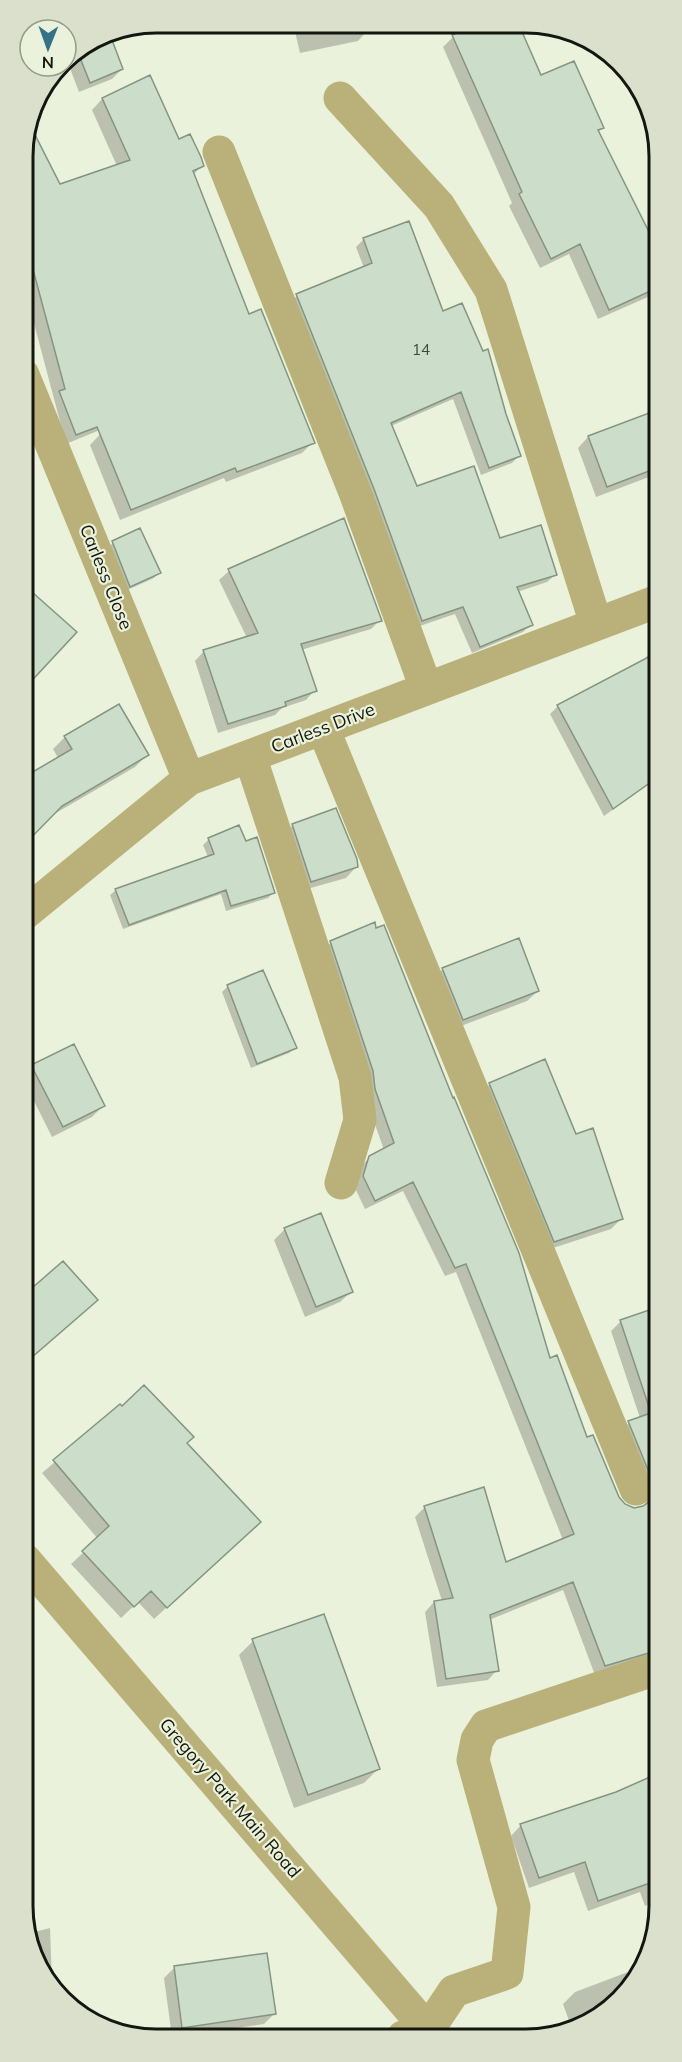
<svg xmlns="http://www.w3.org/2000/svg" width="682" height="2062" font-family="Mulish,sans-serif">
	<rect width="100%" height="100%" fill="#ebf2db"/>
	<!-- shadow -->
	<path fill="#0003" d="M293,23L367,24L368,30L358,41L300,53Z
		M481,25H517L540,77L602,128L598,132L648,233L655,230L657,234V293L598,319L569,254L540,268L509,206L512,203L443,47L453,37Z
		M107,32L122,69L112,79L79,92L66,58Z
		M149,77L178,141L203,165L193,175L248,316L313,442L302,453L226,482L224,478L120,520L90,445L107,427L66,444L23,282V262L29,256L23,245V147L27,133L59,186L117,166L92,110L102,99Z
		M364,239L443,313L505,415L520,455L512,463L481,475L453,399L391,426L416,488L555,575L547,582L517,592L531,624L523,632L472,653L455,614L414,628L289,303L297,296L364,268L356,247Z
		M657,412V474L596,497L578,448L588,437Z
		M344,520L380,620L371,629L301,650L315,690L306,700L282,708L275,715L218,733L195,661L204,651L247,638L219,580L229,571Z
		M140,530L159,572L154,578L125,591L107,548L113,543Z
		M658,650V710L641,787L632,796L604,816L550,714L558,706L642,662L650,653Z
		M65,737L147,755L135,767L49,817L24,843V779L58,758L53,749Z
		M293,825L356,867L346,878L300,891L282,836Z
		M209,839L273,893L268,898L226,911L221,894L123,929L110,895L116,890L208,857L203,845Z
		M331,942L549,1360L586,1439L618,1497L624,1505L634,1509L643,1508L646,1502L620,1432L629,1423L640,1418L611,1331L621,1321L658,1308L659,1624L654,1650L645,1659L595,1675L563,1590L489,1620L497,1670L488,1680L437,1687L425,1612L434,1602L442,1601L415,1517L425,1507L505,1564L563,1540L456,1272L445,1276L403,1191L365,1209L354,1186L360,1167L370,1157L384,1150L366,1099L322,952Z
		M443,969L538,991L527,1001L453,1029L432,979Z
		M228,986L295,1048L289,1053L251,1068L222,992Z
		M32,1066L103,1106L92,1117L52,1137L24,1081V1074Z
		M490,1084L575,1136L621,1219L611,1229L544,1251L479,1094Z
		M285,1229L351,1292L340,1302L305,1317L274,1240Z
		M120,1406L185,1443L247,1534L154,1619L138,1602L121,1618L71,1564L98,1539L42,1473Z
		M253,1641L378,1769L364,1783L294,1808L239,1655Z
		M659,1732V1764L651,1740Z
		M659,1774V1901L645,1906L640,1892L588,1911L574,1872L529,1888L511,1836L521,1825L617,1793Z
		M50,1928L52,1982L26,1934Z
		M175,1967L274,2014L264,2024L172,2037L164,1978Z
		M636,1969L626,1994L571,2026L563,2004L575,1992Z"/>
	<!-- building -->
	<path fill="#ccddca" stroke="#849482" stroke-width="1.5" d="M477,25H519L541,75L574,61L604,128L598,130L657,248V288L609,310L580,244L551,259L519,194L522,192L452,35Z
		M109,32L123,69L90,83L77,50Z
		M150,75L179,139L190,134L201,157L204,166L193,171L249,314L261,309L315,443L237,472L235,468L131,510L97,427L76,435L59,391L65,389L23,232V147L29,123L60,184L130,160L102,98Z
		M409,221L443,311L462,303L483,351L488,349L506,414L521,456L489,468L461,392L391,423L417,486L474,466L500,538L541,525L557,575L517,587L533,625L480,647L463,607L422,621L374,489L296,294L372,263L363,238Z
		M657,410V468L607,487L588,436Z
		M344,518L382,621L301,644L317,691L285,702L286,706L228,724L203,650L258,633L228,569Z
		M140,528L161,573L130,587L112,541Z
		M23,584L77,632L23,690Z
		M658,652V777L613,809L557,705Z
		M119,704L149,755L62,806L24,845V777L72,749L64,736Z
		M336,808L357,859L358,867L311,882L292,824Z
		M239,825L246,841L257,837L275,893L231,906L226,890L129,925L115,889L214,854L208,838Z
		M375,922L376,928L384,925L453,1098L454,1097L519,1253L550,1358L557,1355L587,1437L593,1435L619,1497L625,1504L634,1508L643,1506L650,1501L655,1491L653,1482L628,1421L651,1413L620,1320L658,1307L659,1650L605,1666L573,1582L490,1615L499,1671L446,1679L434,1601L453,1598L424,1506L484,1487L506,1562L574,1534L466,1264L455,1268L413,1182L375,1201L363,1176L369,1156L394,1143L375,1089L373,1071L330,941Z
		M519,938L539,991L463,1020L442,968Z
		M263,970L297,1048L257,1064L227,985Z
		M74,1044L105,1106L63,1127L31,1065Z
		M545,1059L576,1134L593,1128L623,1219L554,1242L489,1083Z
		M321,1213L353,1292L316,1307L284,1228Z
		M63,1261L98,1300L24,1364V1295Z
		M144,1385L194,1437L187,1443L261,1522L167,1608L151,1591L134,1607L82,1551L109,1526L53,1460L120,1404L122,1406Z
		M324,1614L380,1769L308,1795L252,1639Z
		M659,1773V1880L598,1901L585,1862L539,1878L520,1824L616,1792Z
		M267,1953L276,2014L182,2028L174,1966Z"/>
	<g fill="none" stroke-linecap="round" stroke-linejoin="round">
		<!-- minor -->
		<path stroke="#b9b179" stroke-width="33" d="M340,98L439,206L491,290L596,624
			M219,152L356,495L426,688
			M23,375L189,779
			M323,728L636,1489
			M250,756L355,1077L360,1120L341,1183
			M24,914L189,779L658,601
			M25,1560L434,2037
			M403,2037L428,2030L454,1991L507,1973L514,1907L473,1760L477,1740L486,1726L659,1668"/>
	</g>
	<g text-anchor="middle" stroke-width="4.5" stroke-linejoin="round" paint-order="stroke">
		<!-- number labels -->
		<g font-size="15" fill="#42483e">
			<text x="421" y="355">14</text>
		</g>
		<!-- street labels -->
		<g font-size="18" fill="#14170f" stroke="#ebf2db">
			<text transform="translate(106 577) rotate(68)" y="6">Carless Close</text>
			<text transform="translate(323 728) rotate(-21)" y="6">Carless Drive</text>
			<text transform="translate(230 1798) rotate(49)" y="6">Gregory Park Main Road</text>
		</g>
	</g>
	<!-- crop -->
	<path d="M0 0H682V2062H0ZM156 33H526A123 123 0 0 1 649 156V1906A123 123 0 0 1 526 2029H156A123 123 0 0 1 33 1906V156A123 123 0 0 1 156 33Z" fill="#dae0cb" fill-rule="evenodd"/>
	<path fill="none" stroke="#14170f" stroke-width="3" d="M156 33H526A123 123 0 0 1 649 156V1906A123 123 0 0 1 526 2029H156A123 123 0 0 1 33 1906V156A123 123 0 0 1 156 33Z"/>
	<!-- north arrow -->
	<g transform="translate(48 48) rotate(181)"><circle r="28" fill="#ebf2db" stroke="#959a89" stroke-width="1.5"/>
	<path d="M0-4.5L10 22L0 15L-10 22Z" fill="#337287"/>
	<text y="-9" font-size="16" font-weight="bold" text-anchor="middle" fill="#14170f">N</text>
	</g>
</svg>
